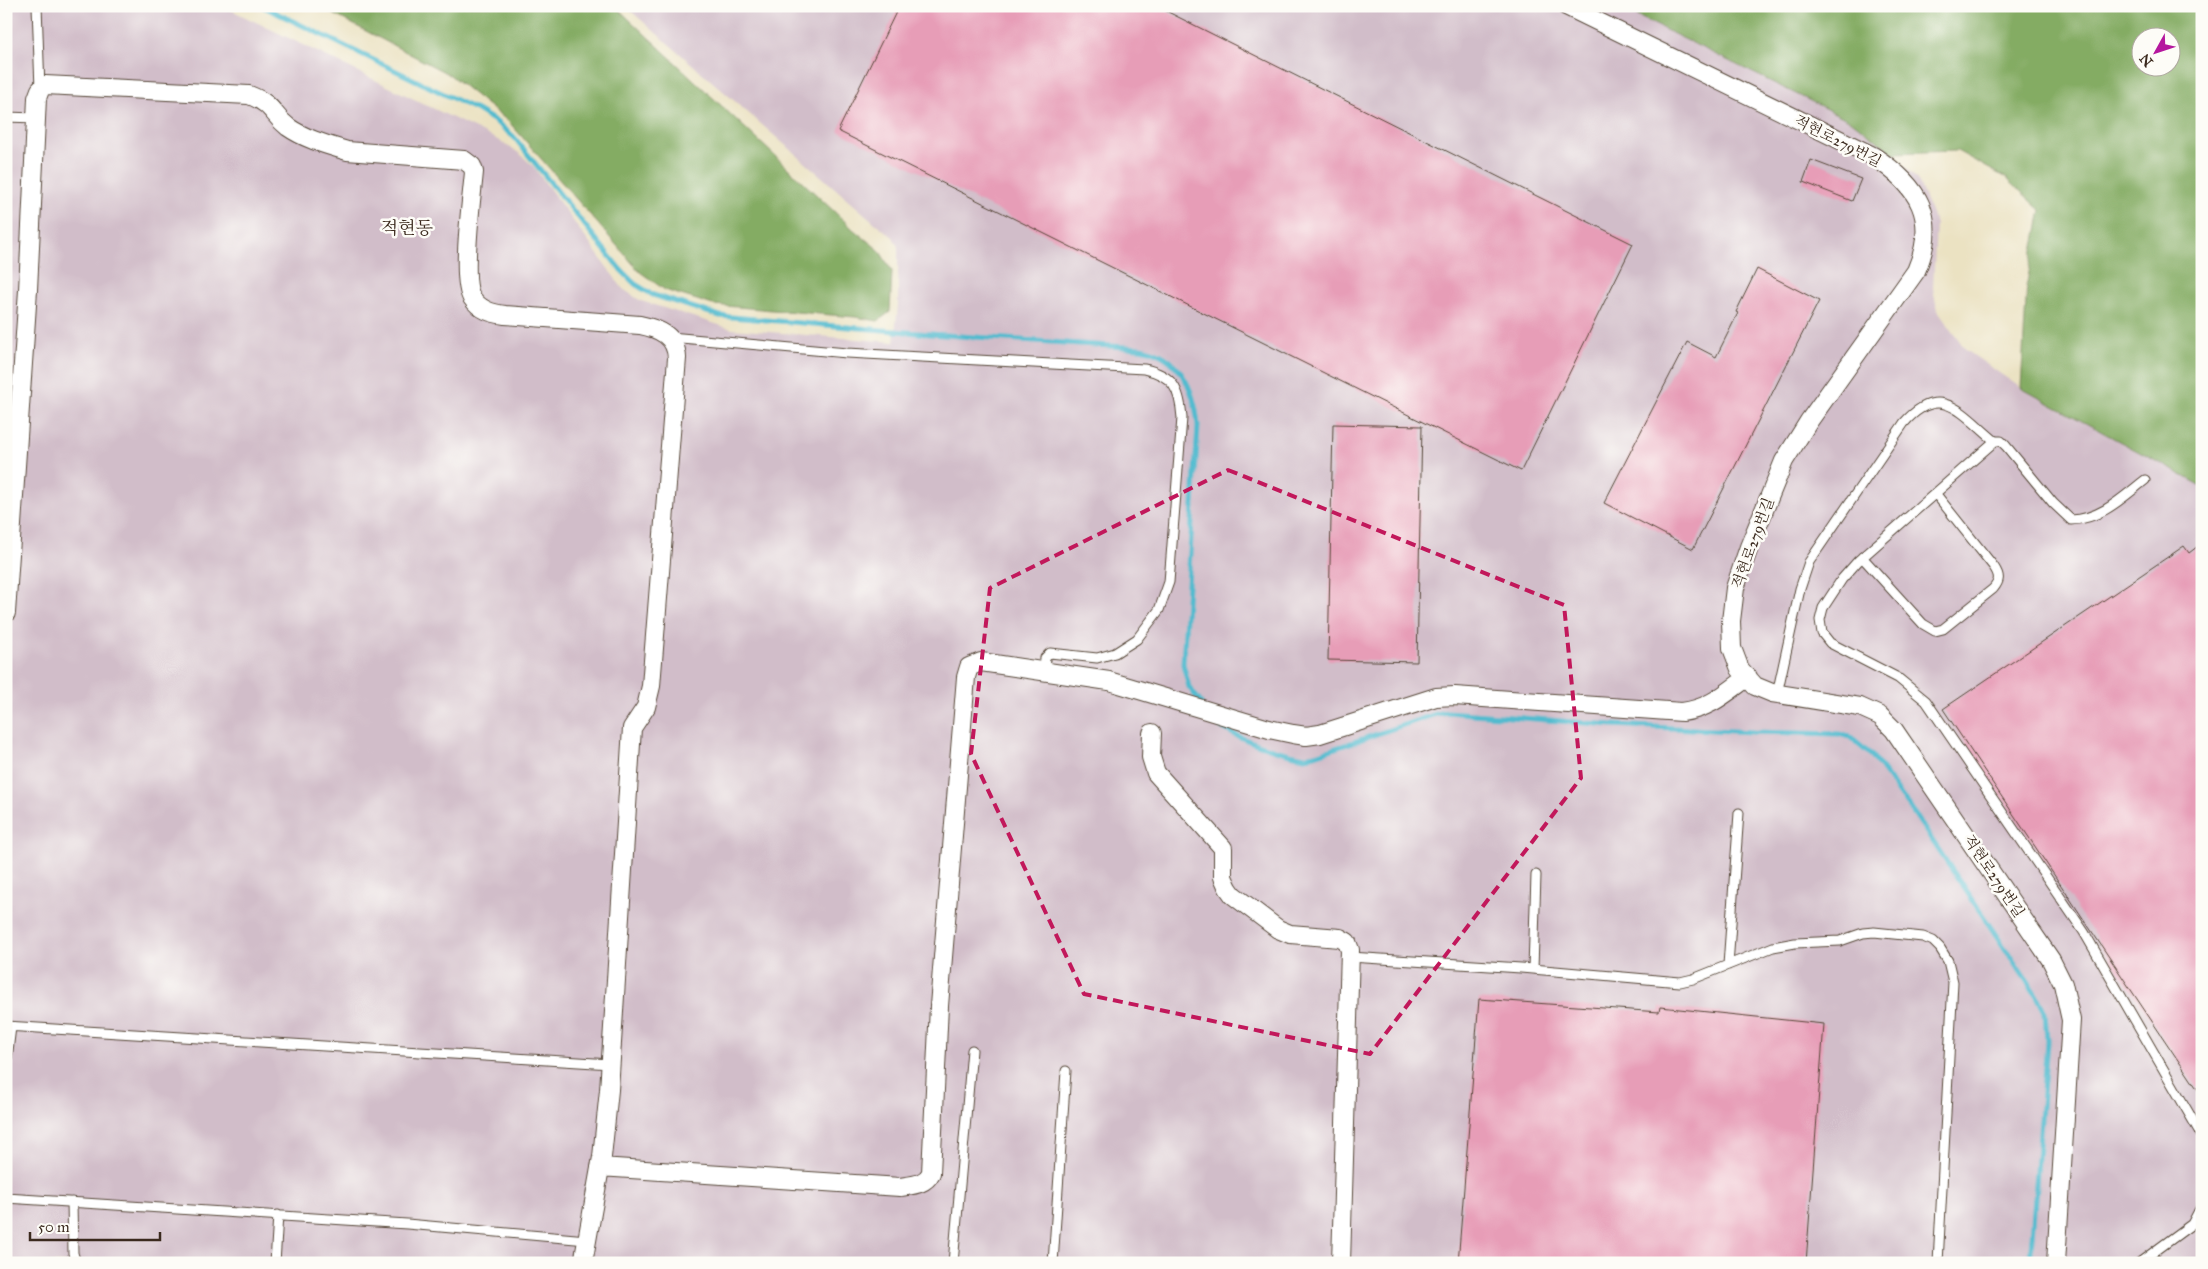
<svg xmlns="http://www.w3.org/2000/svg" width="2208" height="1269" font-family="'IM FELL Great Primer','Noto Serif KR',serif">
	<rect width="100%" height="100%" fill="#fdfcf7"/>
	<filter id="ink" filterUnits="userSpaceOnUse"><feTurbulence type="fractalNoise" baseFrequency=".02" numOctaves="2"/><feDisplacementMap in="SourceGraphic" scale="10" xChannelSelector="R" yChannelSelector="G"/><feConvolveMatrix kernelMatrix="1 2 1 2 8 2 1 2 1" color-interpolation-filters="sRGB"/></filter>
	<filter id="wash" filterUnits="userSpaceOnUse"><feTurbulence type="fractalNoise" baseFrequency=".0096" numOctaves="4" result="noise"/><feDisplacementMap in="SourceGraphic" scale="20" xChannelSelector="R" yChannelSelector="G"/><feGaussianBlur stdDeviation="1.12" result="paint"/><feColorMatrix in="noise" values="0 0 0 0 0 0 0 0 0 0 0 0 0 0 0 0 0 1.4 0 .05"/><feComposite in="paint" operator="in"/></filter>
	<g filter="url(#wash)">
		<rect width="100%" height="100%" fill="#ebe2c2"/>
		<!-- industrial -->
		<path fill="#d1bdc9" d="M6,6H223L498,140L519,153L533,166L623,289L641,301L732,329L894,342L898,305V247L893,237L875,223L625,6H1617L1853,122L1893,153L1918,181L1936,224L1933,288L1937,309L1966,350L2021,388L2202,486V1263H6Z"/>
		<!-- forest -->
		<path fill="#84ac63" stroke="#606b40" fill-rule="evenodd" d="M318,6H615L854,230L879,250L892,271L890,312L878,321L855,317L713,305L665,290L640,272L509,122L450,75Z
			M1617,6H2202V486L2021,388L2027,282L2041,210L2006,178L1957,151L1893,153L1853,122ZM2140,38H2170V68H2140Z"/>
		<g fill="none" stroke-linecap="round" stroke-linejoin="round">
			<!-- stream -->
			<path stroke="#52bbcf" stroke-width="5" d="M262,6L477,110L495,121L514,137L620,269L635,284L653,295L720,316L930,334L1140,348C1180,354 1195,390 1198,426L1183,664L1189,687L1201,703
				M1212,718C1226,737 1281,753 1305,757L1315,755L1436,714L1447,712L1612,725L1753,732L1839,734L1850,737L1872,756L1909,806L2037,996L2045,1012L2047,1041L2030,1263"/>
		</g>
		<g id="blocks">
			<!-- building -->
			<path fill="#e79db7" d="M899,6H1156L1633,244L1521,471L838,131Z
				M1811,160L1861,179L1852,201L1803,182Z
				M1757,269L1819,301L1693,549L1604,503L1687,342L1716,357L1738,313L1736,312Z
				M1333,424L1422,426L1417,662L1328,660Z
				M2202,543V1096L1943,709L2184,546L2189,553Z
				M1479,999L1659,1012L1660,1007L1824,1024L1806,1263H1458Z"/>
		</g>
	</g>
	<g filter="url(#ink)">
		<use href="#blocks" fill-opacity="0" stroke="#554637" stroke-width="1"/>
		<g fill="none" stroke-linecap="round" stroke-linejoin="round">
			<!-- service casing -->
			<g stroke="#554637" stroke-width="11">
				<path id="service" d="M37,6L40,89
					M6,117L36,118
					M670,337L847,353L1144,369C1173,375 1180,389 1182,418L1169,582L1159,610L1137,639L1115,653L1097,658L1050,653L1045,658L1044,671
					M2145,480C2122,498 2101,519 2071,520L2053,503L2006,446L2001,441H1995L1858,561L1842,579L1823,608L1820,620L1822,633L1830,643L1898,678L1926,701L2084,932L2202,1136
					M1862,557L1923,624L1935,631L1943,629L1993,589C2000,581 2000,576 1994,567L1935,493
					M1777,694L1800,589L1809,562L1904,423C1941,381 1962,414 1995,441
					M1350,957L1521,968L1680,982L1693,979L1773,947L1795,943L1840,941L1863,933L1874,932L1923,937L1933,941L1940,948L1948,961L1953,982L1938,1263
					M1728,965L1739,813
					M1533,969L1536,875
					M6,1026L611,1064
					M6,1067L11,1027
					M6,1198L407,1224L587,1240
					M72,1202L73,1253L76,1263
					M275,1263L278,1215
					M953,1263L972,1050
					M1053,1263L1066,1071
					M2139,1263L2192,1224L2202,1205"/>
			</g>
			<!-- minor casing -->
			<g stroke="#554637" stroke-width="20">
				<path id="minor" d="M1566,6L1873,156C1919,186 1939,218 1916,271L1809,421L1784,461L1749,547L1735,588L1731,621L1732,648L1740,669L1755,686L1772,693L1860,707L1880,716L1894,730L2051,960L2063,984L2071,1020L2056,1263
					M6,613L28,290L37,98L40,90L45,85L249,95C275,105 271,114 288,127C305,139 327,145 347,151L464,160L472,166L474,172C472,196 460,281 472,298C480,310 491,313 505,315L640,325C660,329 676,336 677,358L651,686L646,707L632,728L609,1090L602,1157L583,1263
					M1152,733L1151,757L1156,773L1223,848V877L1228,888L1233,895L1278,929L1290,934L1340,938L1347,942L1350,950L1341,1263
					M600,1167L900,1187C912,1185 925,1185 931,1173L939,1006L966,677L969,667L981,662L1109,681L1269,729L1293,734L1306,736L1320,734L1436,697L1455,696L1682,712C1709,709 1726,693 1748,677"/>
			</g>
			<!-- service -->
			<use href="#service" stroke="#fff" stroke-width="9"/>
			<!-- minor -->
			<use href="#minor" stroke="#fff" stroke-width="18"/>
		</g>
	</g>
	<!-- marked area -->
	<path fill="none" stroke="#c2185b" stroke-width="4" stroke-dasharray="10 6" stroke-linejoin="round" d="M1228,470L1564,605L1581,778L1370,1054L1084,994L971,754L990,588Z"/>
	<g text-anchor="middle" stroke-width="5" stroke-linejoin="round" paint-order="stroke">
		<!-- street labels -->
		<g font-size="15" fill="#3b2a1e" stroke="#fdfcf7">
			<text transform="translate(1838 141) rotate(27)" y="5">적현로279번길</text>
			<text transform="translate(1753 543) rotate(-70)" y="5">적현로279번길</text>
			<text transform="translate(1994 876) rotate(56)" y="5">적현로279번길</text>
		</g>
		<!-- quarter labels -->
		<g font-size="18" fill="#3b2a1e" stroke="#fdfcf7">
			<text x="407" y="234">적현동</text>
		</g>
	</g>
	<!-- margin -->
	<rect width="2208" height="1269" fill="none" stroke="#fdfcf7" stroke-width="25"/>
	<!-- north arrow -->
	<g transform="translate(2156 52) rotate(230)"><circle r="24" fill="#fdfcf7" stroke="#afa8a0"/>
	<path d="M0-4L9 19L0 12L-9 19Z" fill="#b5179e"/>
	<text y="-8" font-size="14" font-weight="bold" text-anchor="middle" fill="#3b2a1e">N</text>
	</g>
	<!-- scale -->
	<path d="M30 1232v8h130v-8" fill="none" stroke="#3b2a1e" stroke-width="2.5"/>
	<text x="38" y="1232" font-size="15" fill="#3b2a1e" stroke="#fdfcf7" stroke-width="4" paint-order="stroke">50 m</text>
</svg>
